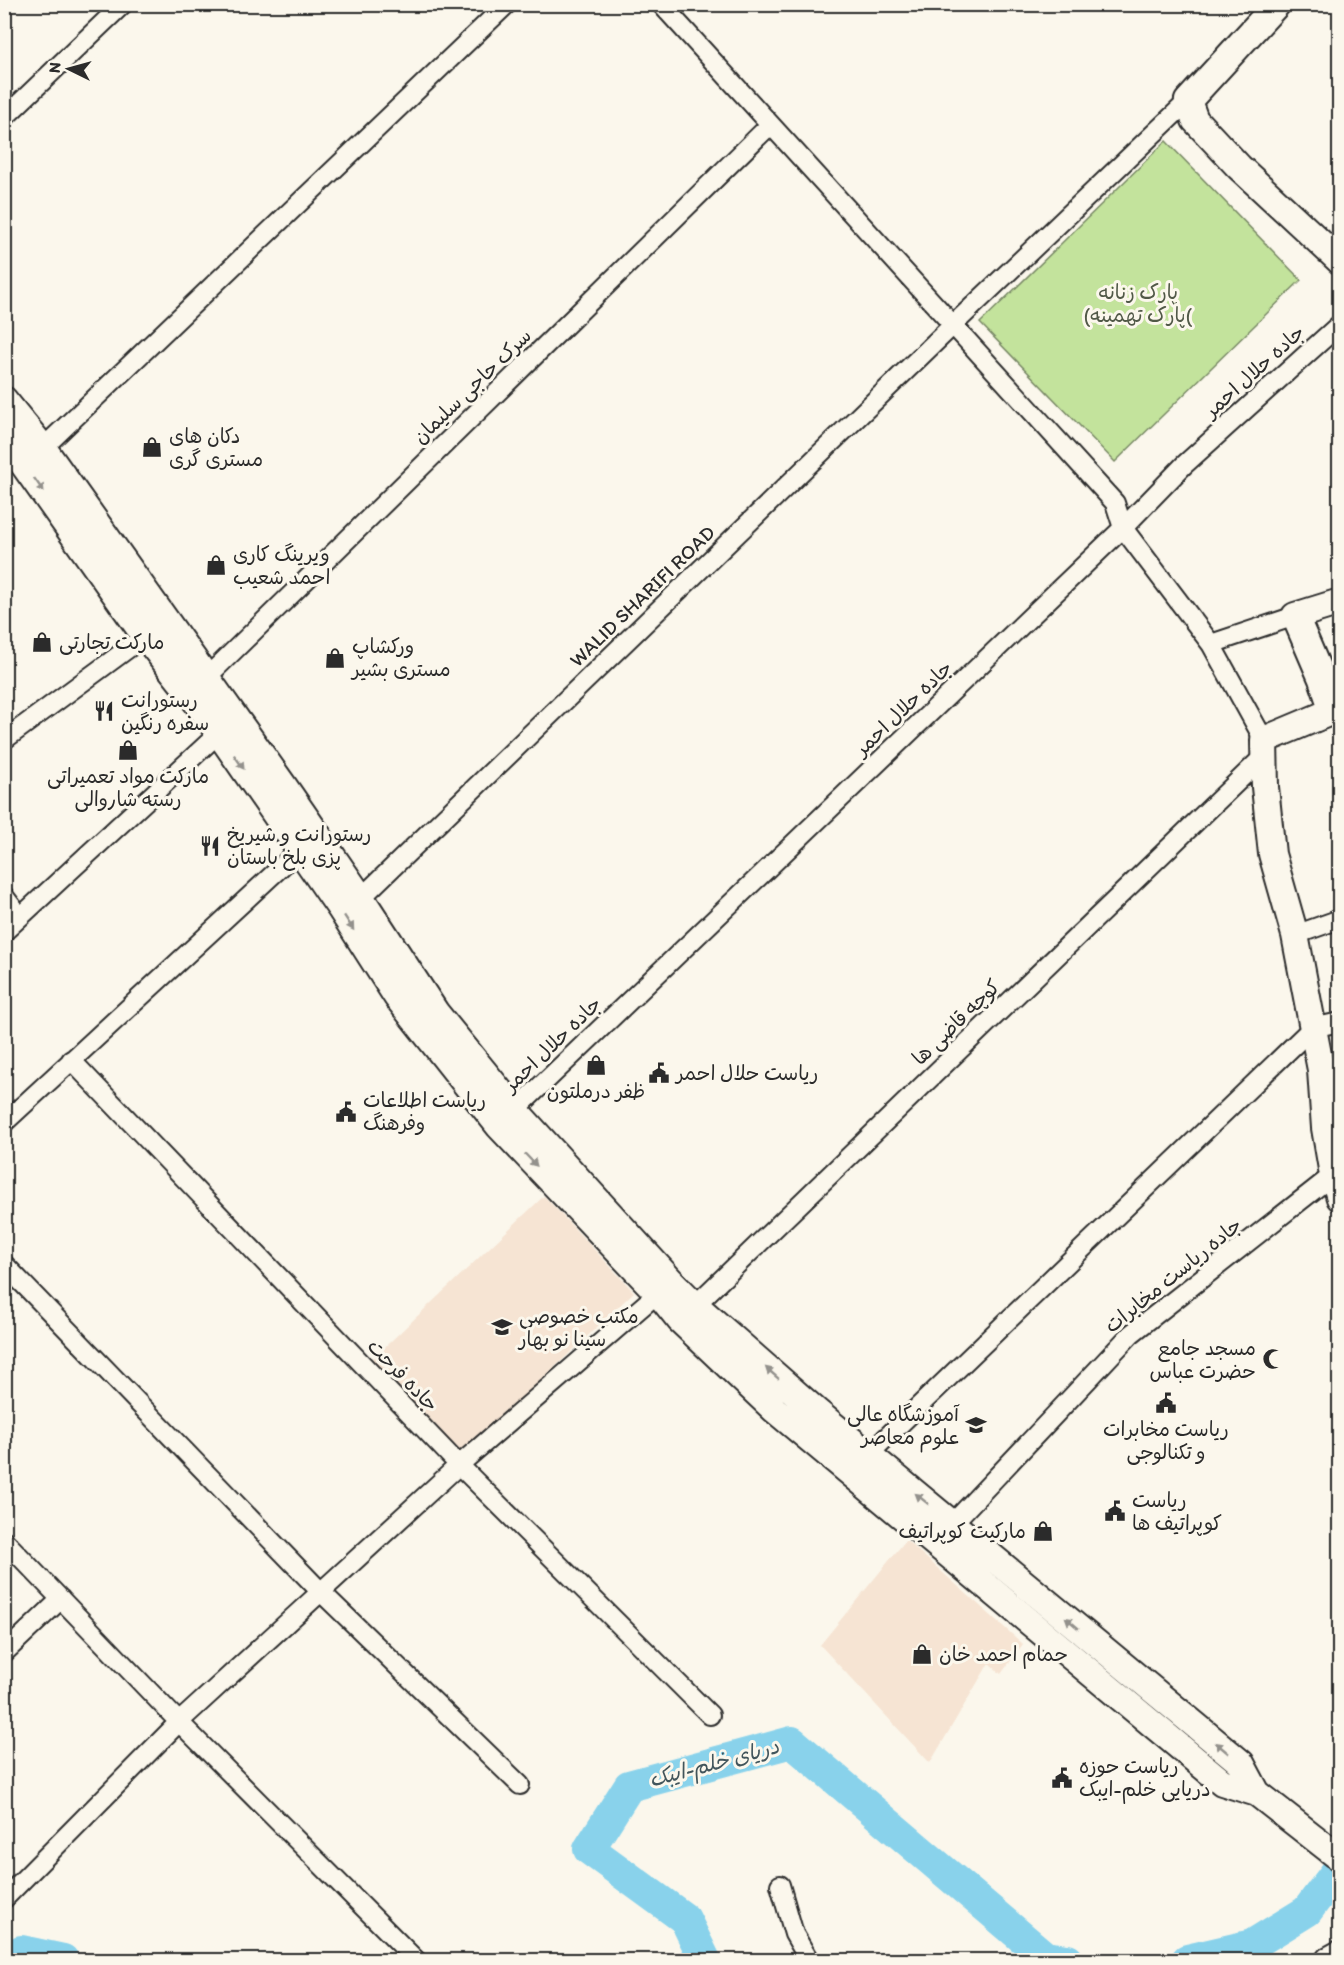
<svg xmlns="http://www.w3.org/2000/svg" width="1344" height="1965" font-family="Itim,'Playpen Sans Arabic',sans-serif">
	<rect width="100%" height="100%" fill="#fbf7ec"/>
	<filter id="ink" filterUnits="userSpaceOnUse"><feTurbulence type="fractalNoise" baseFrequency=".0167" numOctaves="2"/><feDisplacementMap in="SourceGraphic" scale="12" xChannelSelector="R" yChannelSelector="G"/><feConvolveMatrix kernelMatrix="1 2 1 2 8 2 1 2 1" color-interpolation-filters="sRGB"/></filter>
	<g filter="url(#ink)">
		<!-- built -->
		<path fill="#f6e4d3" d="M544,1196L634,1292L460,1457L370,1361Z
			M906,1540L1023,1644L1001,1674L989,1663L930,1763L820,1645Z"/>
		<!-- green -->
		<path fill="#c3e39c" stroke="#778764" stroke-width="1.5" d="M1166,141L1301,280L1115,462L980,323Z"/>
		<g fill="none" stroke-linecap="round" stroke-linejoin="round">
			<!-- river -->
			<path stroke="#89d2eb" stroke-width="32" d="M4,1959L21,1951L63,1960
				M705,1960L685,1919L589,1849L629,1786L792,1742L1045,1957L1068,1960
				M1187,1960L1252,1945L1307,1911L1340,1867"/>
			<!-- street casing -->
			<g stroke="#2b2b2b" stroke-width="22">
				<path id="street" d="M661,4L1115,503L1123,528L1211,644L1264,740
					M4,118L123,4
					M43,448L507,4
					M1211,644L1295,616
					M206,678L770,125
					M4,740L145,636
					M4,896L20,917
					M361,898L953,325L1188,101
					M4,932L219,733
					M1295,935L1340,919
					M71,1060L459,1465L710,1715
					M507,1118L1123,528L1184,465L1340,324
					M4,1123L307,843
					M4,1264L321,1592L520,1785
					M688,1312L1264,756
					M868,1455L1312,1028L1340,1022
					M952,1524L1131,1334L1333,1175
					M4,1540L179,1722L416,1960
					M4,1653L61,1599
					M780,1885L794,1934L809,1960
					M4,1899L179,1722L459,1465L666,1286"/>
			</g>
			<!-- secondary casing -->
			<g stroke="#2b2b2b" stroke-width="30">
				<path id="secondary" d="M1277,4L1188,101L1195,120L1239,167L1340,261
					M4,400L43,448L283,785L361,898L436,1013L515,1110L671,1281L695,1305L817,1412L1241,1763L1257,1793L1340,1858
					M4,437L145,636L190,693L219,733L340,908L397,997L499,1126L659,1294L680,1320L775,1410L1222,1782L1257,1793
					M1340,602L1295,616L1322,679L1333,711L1264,740L1265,787L1272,854L1295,935L1321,1070L1325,1128L1333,1175L1340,1198
					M1329,1960L1340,1954"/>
			</g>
			<!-- street -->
			<use href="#street" stroke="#fbf7ec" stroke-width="18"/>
			<!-- secondary -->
			<use href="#secondary" stroke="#fbf7ec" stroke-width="26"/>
		</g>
		<!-- one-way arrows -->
		<defs><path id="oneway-solid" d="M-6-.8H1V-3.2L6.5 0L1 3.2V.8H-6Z" transform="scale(1.5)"/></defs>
		<g fill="#93918c">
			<use href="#oneway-solid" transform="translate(39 485) rotate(55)"/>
			<use href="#oneway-solid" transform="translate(239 762) rotate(55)"/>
			<use href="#oneway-solid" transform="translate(349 923) rotate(57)"/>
			<use href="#oneway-solid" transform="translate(531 1160) rotate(46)"/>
			<use href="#oneway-solid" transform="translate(772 1373) rotate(-139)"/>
			<use href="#oneway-solid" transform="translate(922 1499) rotate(-141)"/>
			<use href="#oneway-solid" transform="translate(1072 1623) rotate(-140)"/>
			<use href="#oneway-solid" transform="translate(1222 1748) rotate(-140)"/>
		</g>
	</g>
	<!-- icons -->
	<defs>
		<g id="shop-bare" transform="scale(1.62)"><path d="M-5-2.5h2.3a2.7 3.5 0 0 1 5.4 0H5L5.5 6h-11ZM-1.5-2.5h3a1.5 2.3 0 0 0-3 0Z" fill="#2b2b2b" stroke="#fbf7ec" stroke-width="2.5" paint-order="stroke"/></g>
		<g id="restaurant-bare" transform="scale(1.62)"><path d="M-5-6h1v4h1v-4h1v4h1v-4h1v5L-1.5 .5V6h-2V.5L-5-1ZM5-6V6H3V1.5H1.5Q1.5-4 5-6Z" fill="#2b2b2b" stroke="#fbf7ec" stroke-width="2.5" paint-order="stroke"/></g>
		<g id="civic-bare" transform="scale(1.62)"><path d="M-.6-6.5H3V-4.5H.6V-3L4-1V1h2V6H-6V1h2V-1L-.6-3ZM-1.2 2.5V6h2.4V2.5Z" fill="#2b2b2b" stroke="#fbf7ec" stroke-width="2.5" paint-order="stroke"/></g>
		<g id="school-bare" transform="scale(1.62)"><path d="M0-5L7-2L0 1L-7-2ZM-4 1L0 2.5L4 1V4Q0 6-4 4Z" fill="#2b2b2b" stroke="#fbf7ec" stroke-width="2.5" paint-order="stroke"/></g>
		<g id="mosque-bare" transform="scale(1.62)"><path d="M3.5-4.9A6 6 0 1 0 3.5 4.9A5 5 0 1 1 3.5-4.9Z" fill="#2b2b2b" stroke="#fbf7ec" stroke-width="2.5" paint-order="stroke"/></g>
	</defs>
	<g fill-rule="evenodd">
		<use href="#shop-bare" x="152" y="447"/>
		<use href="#shop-bare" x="216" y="565"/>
		<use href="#shop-bare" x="42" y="642"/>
		<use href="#shop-bare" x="335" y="658"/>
		<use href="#restaurant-bare" x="104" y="711"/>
		<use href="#shop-bare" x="128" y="750"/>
		<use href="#restaurant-bare" x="210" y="846"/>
		<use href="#shop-bare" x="596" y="1065"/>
		<use href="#civic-bare" x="659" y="1073"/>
		<use href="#civic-bare" x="346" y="1112"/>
		<use href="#school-bare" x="502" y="1327"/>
		<use href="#mosque-bare" x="1273" y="1359"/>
		<use href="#civic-bare" x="1166" y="1403"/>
		<use href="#school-bare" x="976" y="1425"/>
		<use href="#civic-bare" x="1115" y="1511"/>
		<use href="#shop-bare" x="1043" y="1531"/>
		<use href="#shop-bare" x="922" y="1654"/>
		<use href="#civic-bare" x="1062" y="1778"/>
	</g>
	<g text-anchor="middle" stroke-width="6" stroke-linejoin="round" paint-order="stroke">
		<!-- park labels -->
		<g font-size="20" fill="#515947" stroke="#fbf7ec">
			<text x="1138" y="299">پارک زنانه<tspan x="1138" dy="23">(پارک تهمینه(</tspan></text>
		</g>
		<!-- street labels -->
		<g font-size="20" fill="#2b2b2b" stroke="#fbf7ec">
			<text transform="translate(1254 371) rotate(-42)" y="7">جاده حلال احمر</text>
			<text transform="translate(472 386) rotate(-44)" y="7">سرک حاجی سلیمان</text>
			<text transform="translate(642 596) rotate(-44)" y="7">WALID SHARIFI ROAD</text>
			<text transform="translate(903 708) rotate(-44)" y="7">جاده حلال احمر</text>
			<text transform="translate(956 1022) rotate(-44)" y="7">کوچه قاضی ها</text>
			<text transform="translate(552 1044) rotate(-44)" y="7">جاده حلال احمر</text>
			<text transform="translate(1173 1275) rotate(-39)" y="7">جاده ریاست مخابرات</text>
			<text transform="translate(403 1375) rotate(46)" y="7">جاده فرحت</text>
		</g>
		<!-- poi labels -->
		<g font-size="20" fill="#2b2b2b" stroke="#fbf7ec" text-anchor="start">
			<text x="169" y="443">دکان های<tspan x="169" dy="23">مستری گری</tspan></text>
			<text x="233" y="561">ویرینگ کاری<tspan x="233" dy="23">احمد شعیب</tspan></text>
			<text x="59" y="649">مارکت تجارتی</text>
			<text x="352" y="653">ورکشاپ<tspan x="352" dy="23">مستری بشیر</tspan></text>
			<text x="121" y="707">رستورانت<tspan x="121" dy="23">سفره رنگین</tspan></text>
			<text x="128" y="783" text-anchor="middle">مارکت مواد تعمیراتی<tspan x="128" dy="23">رسته شاروالی</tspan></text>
			<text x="227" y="841">رستورانت و شیریخ<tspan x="227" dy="23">پزی بلخ باستان</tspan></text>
			<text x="676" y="1080">ریاست حلال احمر</text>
			<text x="596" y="1098" text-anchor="middle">ظفر درملتون</text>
			<text x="363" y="1107">ریاست اطلاعات<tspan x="363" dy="23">وفرهنگ</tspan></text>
			<text x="519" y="1323">مکتب خصوصی<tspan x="519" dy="23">سینا نو بهار</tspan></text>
			<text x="1256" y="1355" text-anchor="end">مسجد جامع<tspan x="1256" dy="23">حضرت عباس</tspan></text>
			<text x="959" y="1421" text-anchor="end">آموزشگاه عالی<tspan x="959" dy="23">علوم معاصر</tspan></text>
			<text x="1166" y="1436" text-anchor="middle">ریاست مخابرات<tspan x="1166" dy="23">و تکنالوجی</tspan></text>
			<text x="1132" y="1507">ریاست<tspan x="1132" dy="23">کوپراتیف ها</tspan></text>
			<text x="1026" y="1538" text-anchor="end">مارکیت کوپراتیف</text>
			<text x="939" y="1661">حمام احمد خان</text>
			<text x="1079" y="1773">ریاست حوزه<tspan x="1079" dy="23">دریایی خلم-ایبک</tspan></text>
		</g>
		<!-- water labels -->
		<g font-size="21" font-style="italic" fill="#42555b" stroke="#fbf7ec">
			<text transform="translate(714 1763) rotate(-15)" y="7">دریای خلم-ایبک</text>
		</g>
	</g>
	<!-- margin -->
	<rect width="1344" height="1965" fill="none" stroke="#fbf7ec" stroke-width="24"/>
	<rect x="12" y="12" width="1320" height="1941" fill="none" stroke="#2b2b2b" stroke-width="2" filter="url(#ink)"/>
	<!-- north arrow -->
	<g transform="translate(69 69) rotate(275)" stroke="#fbf7ec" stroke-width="4.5" paint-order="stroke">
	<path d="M0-4.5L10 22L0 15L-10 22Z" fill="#2b2b2b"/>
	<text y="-9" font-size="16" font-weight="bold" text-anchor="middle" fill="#2b2b2b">N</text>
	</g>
</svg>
